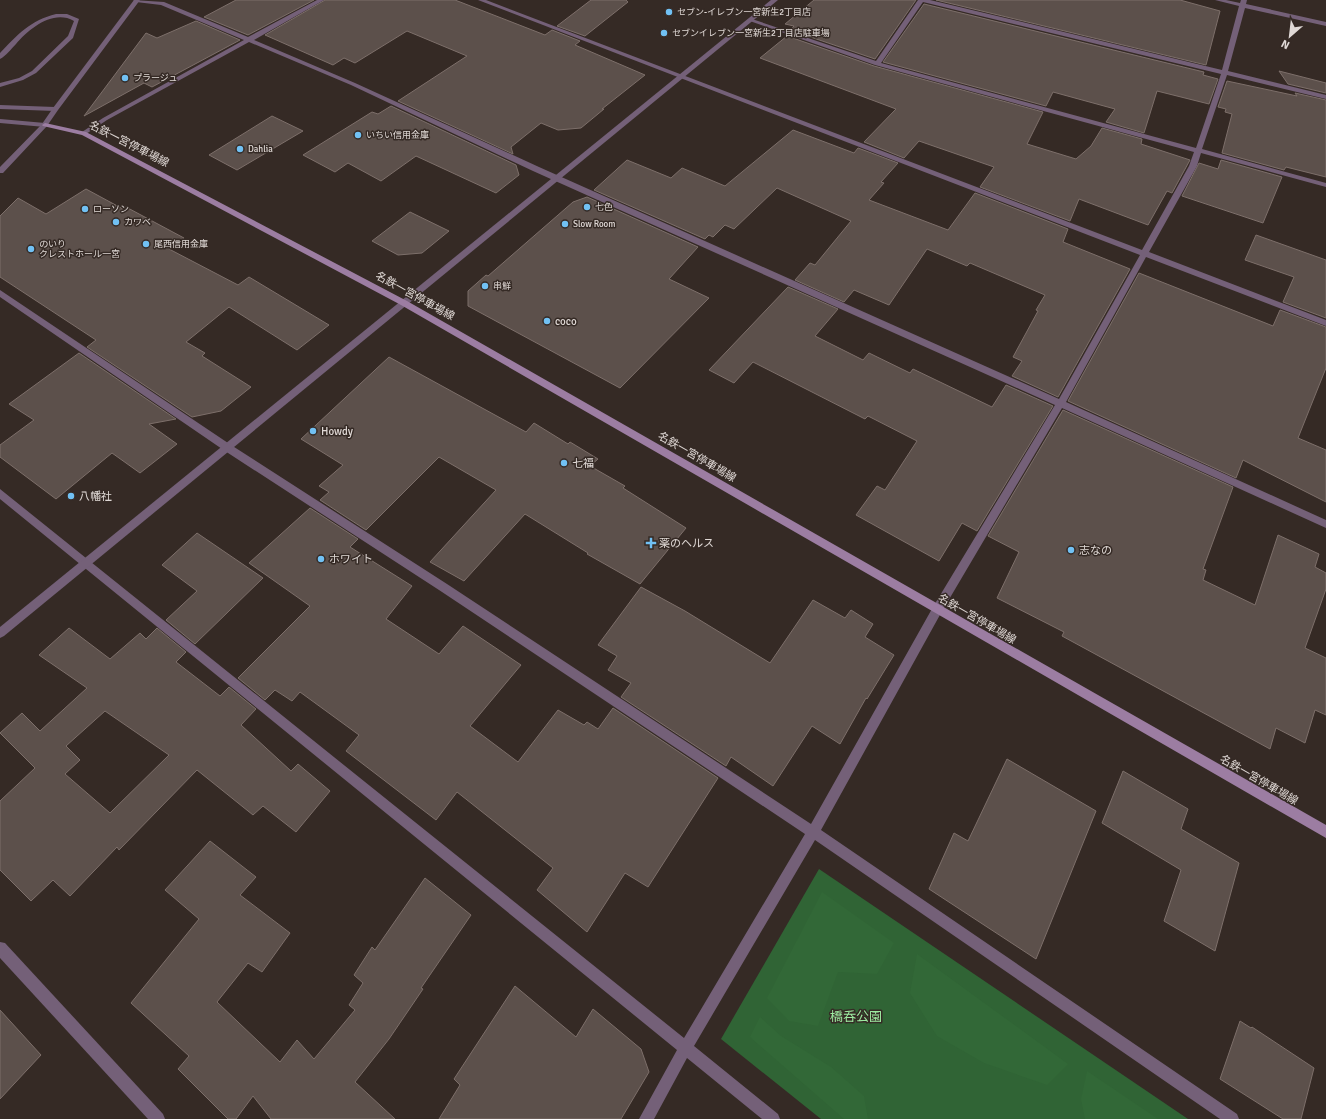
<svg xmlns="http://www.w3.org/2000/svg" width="1326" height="1119" font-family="Signika,'Noto Sans JP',sans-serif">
<rect width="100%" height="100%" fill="#352a25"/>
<path fill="#306435" d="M819 869 1188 1119H821L721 1039Z"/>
<g fill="#326837">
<path d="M822 892 894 943 877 974 838 972 818 1026 789 1021 767 998Z"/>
<path d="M917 954 1068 1064 1047 1085 984 1063 937 1036 910 993Z"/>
<path d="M760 1017 781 1036 831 1067 864 1096 868 1119H844L750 1037Z"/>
<path d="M1087 1071 1158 1119H1085L1081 1099Z"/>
</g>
<g fill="#5c504b" stroke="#7d6f6a" fill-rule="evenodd">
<path d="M236 0H314L248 35 204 17Z"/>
<path d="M325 0H455L545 35 552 30 580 41 575 45 645 75 602 109H604L581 128 558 130 541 123 511 147 513 154 398 101 467 56 407 31 355 63 344 58 333 65 265 35Z"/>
<path d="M591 0H626L628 2 585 36 557 26Z"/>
<path d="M814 0H916L875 59 793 31 795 29 792 28 794 26 785 24Z"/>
<path d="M936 0H1180L1220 11 1206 65Z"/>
<path d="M924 4 1204 72 1203 75 1218 79 1209 104 1157 91 1144 133 1106 122 1115 109 1053 92 1046 106 883 62Z"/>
<path d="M196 21 240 40 152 87 144 83 84 116 146 33 157 38Z"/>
<path d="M787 36 874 66 1043 112 1027 144 1076 159 1091 146 1102 128 1142 139 1141 144 1190 160 1172 193 1167 191 1148 225 1079 199 1070 221 980 187 994 167 919 141 904 158 864 142 896 109 760 58Z"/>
<path d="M1279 71 1326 83V93L1288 84Z"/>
<path d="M1227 81 1297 96 1295 93 1326 100V177L1286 167 1284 170 1222 153 1232 114 1225 112 1226 109 1218 107Z"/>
<path d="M391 106 516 165 519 175 496 193 416 156 381 181 348 163 335 172 303 155 372 112 378 114Z"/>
<path d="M272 116 303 131 237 170 209 155Z"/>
<path d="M793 130 854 153 858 148 898 163 881 182 884 183 869 200 948 230 975 193 1068 229 1063 242 1130 269 1058 397 1012 376 1022 361 1013 357 1038 311 1036 310 1045 295 970 263 967 266 927 249 889 305 854 290 844 302 795 280 810 263 815 265 851 221 777 188 734 229 725 225 713 237 709 235 705 239 594 190 627 160 671 178 682 168 725 186Z"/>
<path d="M1221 160 1282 177 1263 223 1182 196 1199 163 1218 169Z"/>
<path d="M86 189 123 209 126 207 184 238 169 249 238 285 249 277 329 325 297 350 229 307 186 342 205 353 202 356 251 387 221 411 192 417 87 347 96 340 0 277V216L18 198 46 214Z"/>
<path d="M587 197 698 247 669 279 709 298 620 388 468 306V291L486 275 488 276 573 202Z"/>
<path d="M410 212 449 231 422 253 398 255 372 241Z"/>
<path d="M1256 235 1326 260V318L1283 302 1294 277 1245 260Z"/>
<path d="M1139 273 1273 326 1280 310 1326 327V368L1298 438 1326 450V502L1243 460 1236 478 1068 401Z"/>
<path d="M788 287 838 309 815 336 863 360 869 353 910 373 913 369 992 407 1006 385 1053 406 977 531 962 523 939 561 856 515 877 486 885 490 917 441 868 416 865 419 753 362 734 383 709 370Z"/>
<path d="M79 353 176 419 149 424 177 444 140 473 112 453 56 499 0 457V445L34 420 9 404Z"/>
<path d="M389 357 526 432 534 423 568 444 570 442 598 459 590 466 625 486 623 488 686 528 640 584 587 554 588 553 525 514 464 581 430 562 496 490 439 457 366 530 320 500 329 492 319 486 343 465 301 439Z"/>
<path d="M1063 410 1233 487 1203 569 1206 570 1203 580 1255 605 1278 535 1319 554 1315 567 1326 573V589L1305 648 1326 658V715L1315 710 1305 743 1276 728 1270 749 1062 636 1064 632 997 598 1019 552 988 536Z"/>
<path d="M310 508 358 539 350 547 412 586 386 619 439 654 463 626 521 665 470 726 518 762 558 710 584 725 587 722 598 729 613 708 718 778 648 887 625 873 587 932 537 890 553 868 457 792 436 820 346 751 359 735 300 692 292 701 275 690 265 700 238 678 310 606 249 563Z"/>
<path d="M197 533 263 578 195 644 166 620 197 591 162 565Z"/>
<path d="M641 587 685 611 770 663 813 600 845 618 851 610 873 624 865 637 894 655 867 699 866 698 840 744 812 726 773 786 731 757 726 766 621 697 631 683 608 670 617 656 598 645Z"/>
<path d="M69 628 110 659 140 633 146 639 157 628 186 652 176 662 220 696 229 687 256 709 241 725 291 771 298 764 330 791 296 832 263 806 253 815 197 770 119 850 117 847 70 896 53 880 31 901 0 870V801L35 768 0 733 22 713 40 731 87 688 39 655ZM105 711 169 755 110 813 65 774 80 760 66 746Z"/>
<path d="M1007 759 1096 811 1036 959 929 889 954 833 968 841Z"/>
<path d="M1123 771 1188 809 1181 829 1239 863 1215 951 1164 921 1181 870 1102 823Z"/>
<path d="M210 841 256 877 240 895 290 933 262 972 248 963 217 1002 280 1062 297 1040 314 1059 355 1010 349 1005 363 983 354 975 372 947 375 950 425 878 471 915 421 988 423 989 389 1039 355 1082 395 1119H271L253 1096 236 1119H228L178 1069 189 1056 131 1003 199 919 165 890Z"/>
<path d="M515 986 576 1037 593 1009 641 1049 649 1072 621 1119H439L460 1085 454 1079Z"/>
<path d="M0 1010 41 1055 0 1099Z"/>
<path d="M1240 1021 1251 1028 1252 1027 1314 1068 1301 1119H1283L1220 1079Z"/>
</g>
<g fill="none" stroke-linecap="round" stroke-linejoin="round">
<g fill="#746078" fill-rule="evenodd">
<path d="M133 0 164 2 248 37 317 0H324L254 40 355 83 539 167 1059 399 1140 255 478 0H486L1142 250 1189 166 1194 152 875 65 747 20 752 19 876 61 918 0H930L1222 70 1239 6 1215 0H1226L1240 3 1241 0H1247L1246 4 1326 22V26L1245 8 1228 71 1326 95V99L1227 75 1202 149 1326 183V187L1201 153 1197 166 1149 252 1326 320V326L1146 257 1066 402 1326 520V528L1062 408 941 613 821 830 1237 1114 1239 1119H1220L815 840 694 1046 778 1114 780 1119H762L687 1058 654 1119H639L677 1050 0 499V489L684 1038 805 834 439 590 225 451 0 297V290L231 445 447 584 811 824 933 607 1055 405 533 171 351 85 249 42 107 120 86 134H82V132L103 118 244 40 161 5 136 2ZM923 2 1221 74 1196 148 881 63Z"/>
<path d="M56 14H67L79 19 73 38 36 73 23 80 0 87V83L19 78 32 71 68 36 74 21C53 9 29 29 16 44 11 49 6 56 0 59V53C17 35 31 20 56 14Z"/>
<path d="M0 105 55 107 58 109 55 111 0 109Z"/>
<path d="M0 119 45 123 48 125 45 127 0 123Z"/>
<path d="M0 942 5 943 163 1114 165 1119H148L0 958Z"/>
</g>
<g fill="#746078" fill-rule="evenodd">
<path d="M134 0H140L58 110 47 126 3 173H0V167L42 124 53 108Z"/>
<path d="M771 0H778L4 636 0 638V627Z"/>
</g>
<path fill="#9c7da2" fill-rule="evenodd" d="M45 123 86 132 407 301 1326 825V838L401 305 82 135 43 126 42 125Z"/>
</g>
<g fill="#71c1f4" stroke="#352a25" stroke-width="1.5">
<circle cx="669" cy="12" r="4"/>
<circle cx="664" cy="33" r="4"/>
<circle cx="125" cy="78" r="4"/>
<circle cx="358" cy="135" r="4"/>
<circle cx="240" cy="149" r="4"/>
<circle cx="587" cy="207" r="4"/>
<circle cx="85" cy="209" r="4"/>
<circle cx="116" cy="222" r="4"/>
<circle cx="565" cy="224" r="4"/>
<circle cx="146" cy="244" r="4"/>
<circle cx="31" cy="249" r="4"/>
<circle cx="485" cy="286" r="4"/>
<circle cx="547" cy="321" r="4"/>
<circle cx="313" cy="431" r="4"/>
<circle cx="564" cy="463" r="4"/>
<circle cx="71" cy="496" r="4"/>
<path d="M649 537h4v4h4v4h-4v4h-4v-4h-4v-4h4z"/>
<circle cx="1071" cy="550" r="4"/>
<circle cx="321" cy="559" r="4"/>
</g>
<g text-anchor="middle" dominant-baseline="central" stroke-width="3" stroke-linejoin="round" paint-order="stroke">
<g font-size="9" fill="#e0d9d6" stroke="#352a25" text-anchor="start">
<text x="677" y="12">セブン-イレブン一宮新生2丁目店</text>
<text x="672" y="33">セブンイレブン一宮新生2丁目店駐車場</text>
<text x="133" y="78">プラージュ</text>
<text x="366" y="135">いちい信用金庫</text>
<text x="248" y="149">Dahlia</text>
<text x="595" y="207">七色</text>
<text x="93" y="209">ローソン</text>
<text x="124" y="222">カワベ</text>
<text x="573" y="224">Slow Room</text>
<text x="39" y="244">のいり<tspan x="39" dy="10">クレストホール一宮</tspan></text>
<text x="154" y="244">尾西信用金庫</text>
<text x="493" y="286">串鮮</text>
</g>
<g font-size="11" fill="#e0d9d6" stroke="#352a25">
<text transform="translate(129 144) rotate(27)">名鉄一宮停車場線</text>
<text transform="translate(415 296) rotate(29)">名鉄一宮停車場線</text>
<text transform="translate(697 457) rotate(30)">名鉄一宮停車場線</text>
<text transform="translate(977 619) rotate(30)">名鉄一宮停車場線</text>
<text transform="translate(1259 780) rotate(30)">名鉄一宮停車場線</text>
</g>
<g font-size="11" fill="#e0d9d6" stroke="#352a25" text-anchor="start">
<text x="555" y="321">coco</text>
<text x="321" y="431">Howdy</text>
<text x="572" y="463">七福</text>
<text x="79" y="496">八幡社</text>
<text x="659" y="543">薬のヘルス</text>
<text x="1079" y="550">志なの</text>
<text x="329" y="559">ホワイト</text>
</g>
<g font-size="13" fill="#9deba1" stroke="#352a25">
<text x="856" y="1017">橋呑公園</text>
</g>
</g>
<g transform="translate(1290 36) rotate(208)" stroke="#352a25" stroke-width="3" paint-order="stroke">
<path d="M0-3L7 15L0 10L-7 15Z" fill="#e0d9d6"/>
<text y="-6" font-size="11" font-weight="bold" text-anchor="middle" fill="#e0d9d6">N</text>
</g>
</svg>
